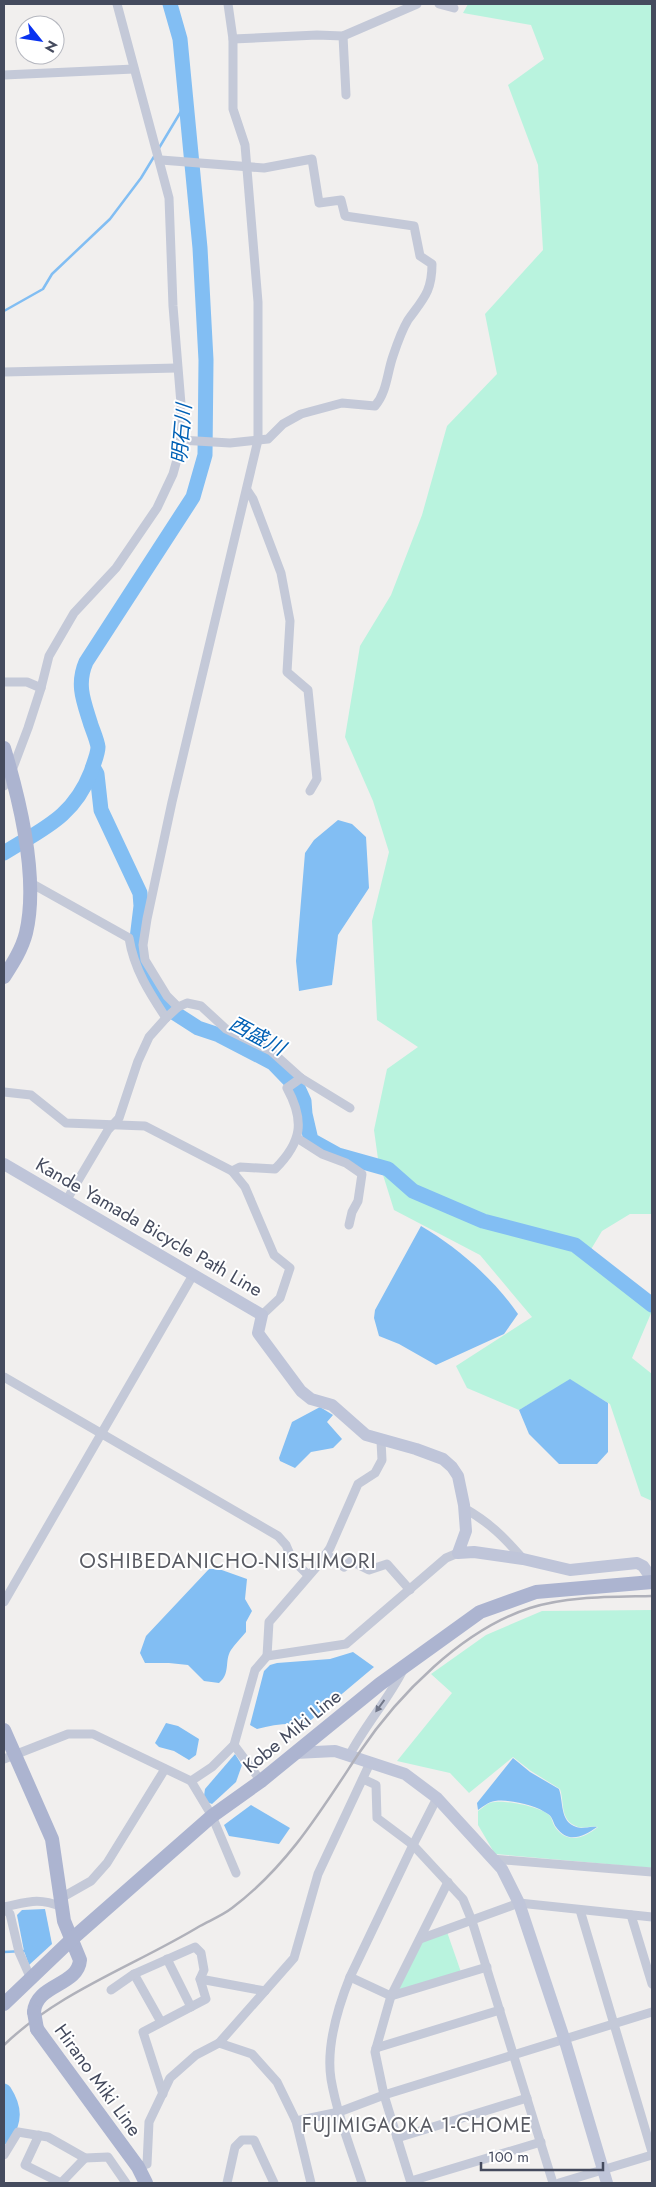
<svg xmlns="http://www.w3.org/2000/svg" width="656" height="2187" font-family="Jost,'Noto Sans JP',sans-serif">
<rect width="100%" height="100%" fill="#f1efee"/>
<g fill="#b9f3de">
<path d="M468 4H652V1214H630L602 1231 590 1251 652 1311 632 1358 652 1374V1501L641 1496 610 1404 570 1380 519 1410 467 1388 456 1366 532 1317 480 1255 394 1210 378 1159 374 1130 387 1069 418 1047 377 1020 372 921 389 852 373 801 345 737 360 646 391 595 422 515 447 426 497 374 485 314 543 250 538 165 508 85 544 59 531 25 463 13Z"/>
<path d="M652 1610V1868L495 1854 478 1825V1811C484 1807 488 1802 495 1802 506 1800 543 1807 550 1816 552 1819 553 1824 555 1827 567 1844 583 1839 598 1827 591 1825 585 1829 578 1827 559 1820 565 1804 560 1789L531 1771 513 1757 469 1793 450 1773 397 1761 452 1693 431 1674 486 1635 542 1611Z"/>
<path d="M446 1929 462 1975 391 1996 420 1939Z"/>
</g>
<g fill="#82bef3">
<path d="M338 820 352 824 366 837 369 888 338 935 332 985 299 991 296 961 305 853 314 840Z"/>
<path d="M421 1226C457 1247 494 1279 518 1314L504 1334 436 1365 399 1344 379 1336 374 1318 375 1310Z"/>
<path d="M570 1379 608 1403V1452L597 1464H559L529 1434 519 1410Z"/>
<path d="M320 1407 333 1415 327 1422 342 1439 333 1448 311 1452 295 1468 280 1461 279 1458 292 1422Z"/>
<path d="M209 1569H219L247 1579 245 1599 252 1611 246 1622V1632C241 1638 235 1644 231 1650 224 1661 231 1673 219 1683L204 1681 188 1665 169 1663H145L140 1653 146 1636Z"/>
<path d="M353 1652 374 1667 305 1725C288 1722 273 1725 257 1729L250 1725 264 1671 270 1665 277 1663 330 1659Z"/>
<path d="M166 1723 178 1726 199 1739 196 1755 189 1760 174 1751 159 1747 155 1743Z"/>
<path d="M235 1754 242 1765 236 1782 212 1804 207 1802 204 1796 205 1789Z"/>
<path d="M513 1758 530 1772 559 1789C564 1804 559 1825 581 1828 586 1828 591 1826 597 1827 583 1837 568 1844 556 1827 553 1823 553 1817 548 1814 536 1805 510 1799 495 1801 488 1802 484 1806 478 1810L477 1803Z"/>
<path d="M251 1805 290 1828 279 1844 229 1836 224 1825Z"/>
<path d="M45 1909 52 1944 29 1965 24 1951 17 1915 22 1910Z"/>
</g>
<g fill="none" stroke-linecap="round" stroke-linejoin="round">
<g stroke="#82bef3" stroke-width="2.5">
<path d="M159 148 186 103"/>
<path d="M4 311 43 289 52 274 110 219 141 178 155 155"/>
<path d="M4 1952 24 1951"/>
</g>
<g stroke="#82bef3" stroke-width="15">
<path d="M93 767 97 774 101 810 140 893 141 906 136 947 140 963 154 989 170 1010 198 1028 219 1035 273 1063 299 1090 304 1101 305 1114 311 1140 338 1155 388 1169 413 1191 483 1221 575 1245 652 1305"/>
<path d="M4 853C42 829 73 818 91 772 93 765 98 754 98 747 97 740 93 731 91 725 84 702 76 685 86 662L193 497 205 455 206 360 200 248 180 39 170 4"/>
<path d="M4 2091C15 2108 15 2121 4 2137"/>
</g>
<g stroke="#c4c9d8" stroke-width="9">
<path d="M439 4 454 8"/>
<path d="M343 36 346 95"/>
<path d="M233 39 317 35 343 36 417 4"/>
<path d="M4 75 134 69"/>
<path d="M161 160 264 168 312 159 319 203 341 200 345 216 414 226 420 256 432 264C432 292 423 299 408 320 402 330 397 344 393 356 387 373 387 392 375 406L342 403 301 414 283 424 268 439 230 443 180 440"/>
<path d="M4 372 177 368"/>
<path d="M247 490 253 499 281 573 290 621 287 672 308 690 317 779 310 791"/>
<path d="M4 682H27L41 688"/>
<path d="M4 786 11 773 28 728 41 688 49 656 74 613 116 568 157 508 173 474 178 456 181 404 173 306 169 198 117 4"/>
<path d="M29 882 129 938C134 969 149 992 166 1018"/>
<path d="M178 1007 167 996 145 960 143 945 147 919 172 802 258 440V302L245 145 233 109V39L228 4"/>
<path d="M4 1092 31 1095 66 1123 145 1126 232 1171 245 1187 274 1255 290 1268 280 1298 262 1315"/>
<path d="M297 1138 322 1154 346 1163 362 1174 358 1201 352 1212 349 1225"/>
<path d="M232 1171 240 1167 275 1169C302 1142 305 1121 287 1088L301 1078"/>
<path d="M66 1201 108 1130 119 1118 138 1061 149 1037 166 1018 178 1007 187 1003 201 1006 226 1029 271 1051 301 1078 350 1108"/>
<path d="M4 1377 278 1536 286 1545 292 1559 308 1575"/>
<path d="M464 1508C490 1523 504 1537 523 1559"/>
<path d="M326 1554 344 1567 351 1561 369 1570 387 1564 410 1590"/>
<path d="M4 1602 193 1275"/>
<path d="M267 1656 269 1622 319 1564 330 1548 358 1484 375 1473 382 1460 381 1441"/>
<path d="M349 1756C365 1725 388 1700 403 1670"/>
<path d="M4 1759 68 1734H93L191 1781 212 1767 234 1745"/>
<path d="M363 1779 376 1785 377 1818 413 1845 463 1899 472 1921 553 2183"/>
<path d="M191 1781 212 1816 236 1873"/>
<path d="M261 1781 234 1745 255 1670 267 1656 346 1644 446 1558 458 1553"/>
<path d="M492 1859 652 1872"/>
<path d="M61 1898 91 1881 107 1863 165 1769"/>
<path d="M4 1907C28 1902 38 1897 62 1907"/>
<path d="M4 1908 10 1914 19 1952 31 1979"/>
<path d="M580 1910 652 2152"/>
<path d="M631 1915 652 1984"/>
<path d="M420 1939 519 1903 652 1917"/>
<path d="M167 1959 191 2007"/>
<path d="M134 1974 161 2022"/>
<path d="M350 1977 391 1996 487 1967"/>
<path d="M200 1979 265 1991"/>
<path d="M111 1990 134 1974 195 1947 201 1953 204 1970 200 1979 206 1999 143 2032 163 2094"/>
<path d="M219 2043 252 2054 277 2082 296 2121 311 2183"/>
<path d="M376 2048 500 2010"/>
<path d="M296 2121 339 2112 384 2095 652 2012"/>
<path d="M39 2135 25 2165 61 2183 85 2158"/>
<path d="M397 2138 527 2098"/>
<path d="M4 2155 18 2132 48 2137 85 2158 108 2157 126 2183"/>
<path d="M138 2167 147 2164 149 2122 170 2078 196 2055 219 2043 294 1958 318 1874 370 1763"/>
<path d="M411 2181 541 2142"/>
<path d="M227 2183 235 2147 242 2140H254L274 2183"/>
<path d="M362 2183C351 2149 337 2114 331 2079 326 2047 338 2007 350 1977L413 1845 437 1798"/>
<path d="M411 2183 384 2095 375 2052 391 1996 448 1882"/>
<path d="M559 2183 652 2155"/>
</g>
<g stroke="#bfc5d9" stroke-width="12">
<path d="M4 1164 262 1315 258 1333 301 1391 311 1399 332 1405 366 1435 416 1449 443 1459 452 1467 458 1476 464 1505 466 1531 458 1553 474 1552 523 1559 570 1570 637 1563 643 1566 652 1579"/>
<path d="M295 1753 335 1751 405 1774 437 1798 502 1869 519 1903 564 2038 607 2183"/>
</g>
<g stroke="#acb4d0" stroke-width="14">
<path d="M4 748C20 801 39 878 26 933 22 949 13 963 4 977"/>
<path d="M4 1730 52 1839 64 1921 80 1960C78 1986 36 1984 34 2012"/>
<path d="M4 2004 72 1939 212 1816 261 1781 380 1684 480 1612 536 1592 652 1582"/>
<path d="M37 2029 138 2167 146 2183"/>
</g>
<path stroke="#b0b1ba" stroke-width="2.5" d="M4 2045C60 1991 134 1966 200 1926 211 1920 223 1915 232 1908 288 1866 322 1809 359 1753 398 1695 462 1630 530 1608 568 1596 612 1597 652 1596"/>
<path stroke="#acb4d0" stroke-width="14" d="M34 2012 37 2029"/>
</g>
<defs><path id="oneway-solid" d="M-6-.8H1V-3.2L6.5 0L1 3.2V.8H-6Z" transform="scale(1.25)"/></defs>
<use fill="#717789" href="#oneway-solid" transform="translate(380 1706) rotate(126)"/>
<g text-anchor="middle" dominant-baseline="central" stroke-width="4" stroke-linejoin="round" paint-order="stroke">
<g font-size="19" fill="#454b5e" stroke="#fff">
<text transform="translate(149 1227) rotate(30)">Kande Yamada Bicycle Path Line</text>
<text transform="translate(292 1731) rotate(-39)">Kobe Miki Line</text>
<text transform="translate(98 2080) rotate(54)">Hirano Miki Line</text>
</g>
<g font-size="20" font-style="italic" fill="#0060b5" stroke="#fff">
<text transform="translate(182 434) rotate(-85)">明石川</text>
<text transform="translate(257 1036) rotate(28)">西盛川</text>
</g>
<g font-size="20" letter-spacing="1" fill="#5a5c64" stroke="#fff">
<text x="417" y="2125">FUJIMIGAOKA 1-CHOME</text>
</g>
<g font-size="21" letter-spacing="1" fill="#5a5c64" stroke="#fff">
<text x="228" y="1561">OSHIBEDANICHO-NISHIMORI</text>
</g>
</g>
<rect width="656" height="2187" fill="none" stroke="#454b5e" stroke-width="10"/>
<g transform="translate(40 40) rotate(120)"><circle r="24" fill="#ffffff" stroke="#b5b7bf"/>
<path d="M0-4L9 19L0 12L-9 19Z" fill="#0932f0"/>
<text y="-8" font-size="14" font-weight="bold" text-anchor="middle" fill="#454b5e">N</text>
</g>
<path d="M481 2162v8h122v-8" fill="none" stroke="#454b5e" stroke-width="2.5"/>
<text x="488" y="2162" font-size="15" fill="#454b5e" stroke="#ffffff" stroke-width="4" paint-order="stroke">100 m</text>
</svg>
